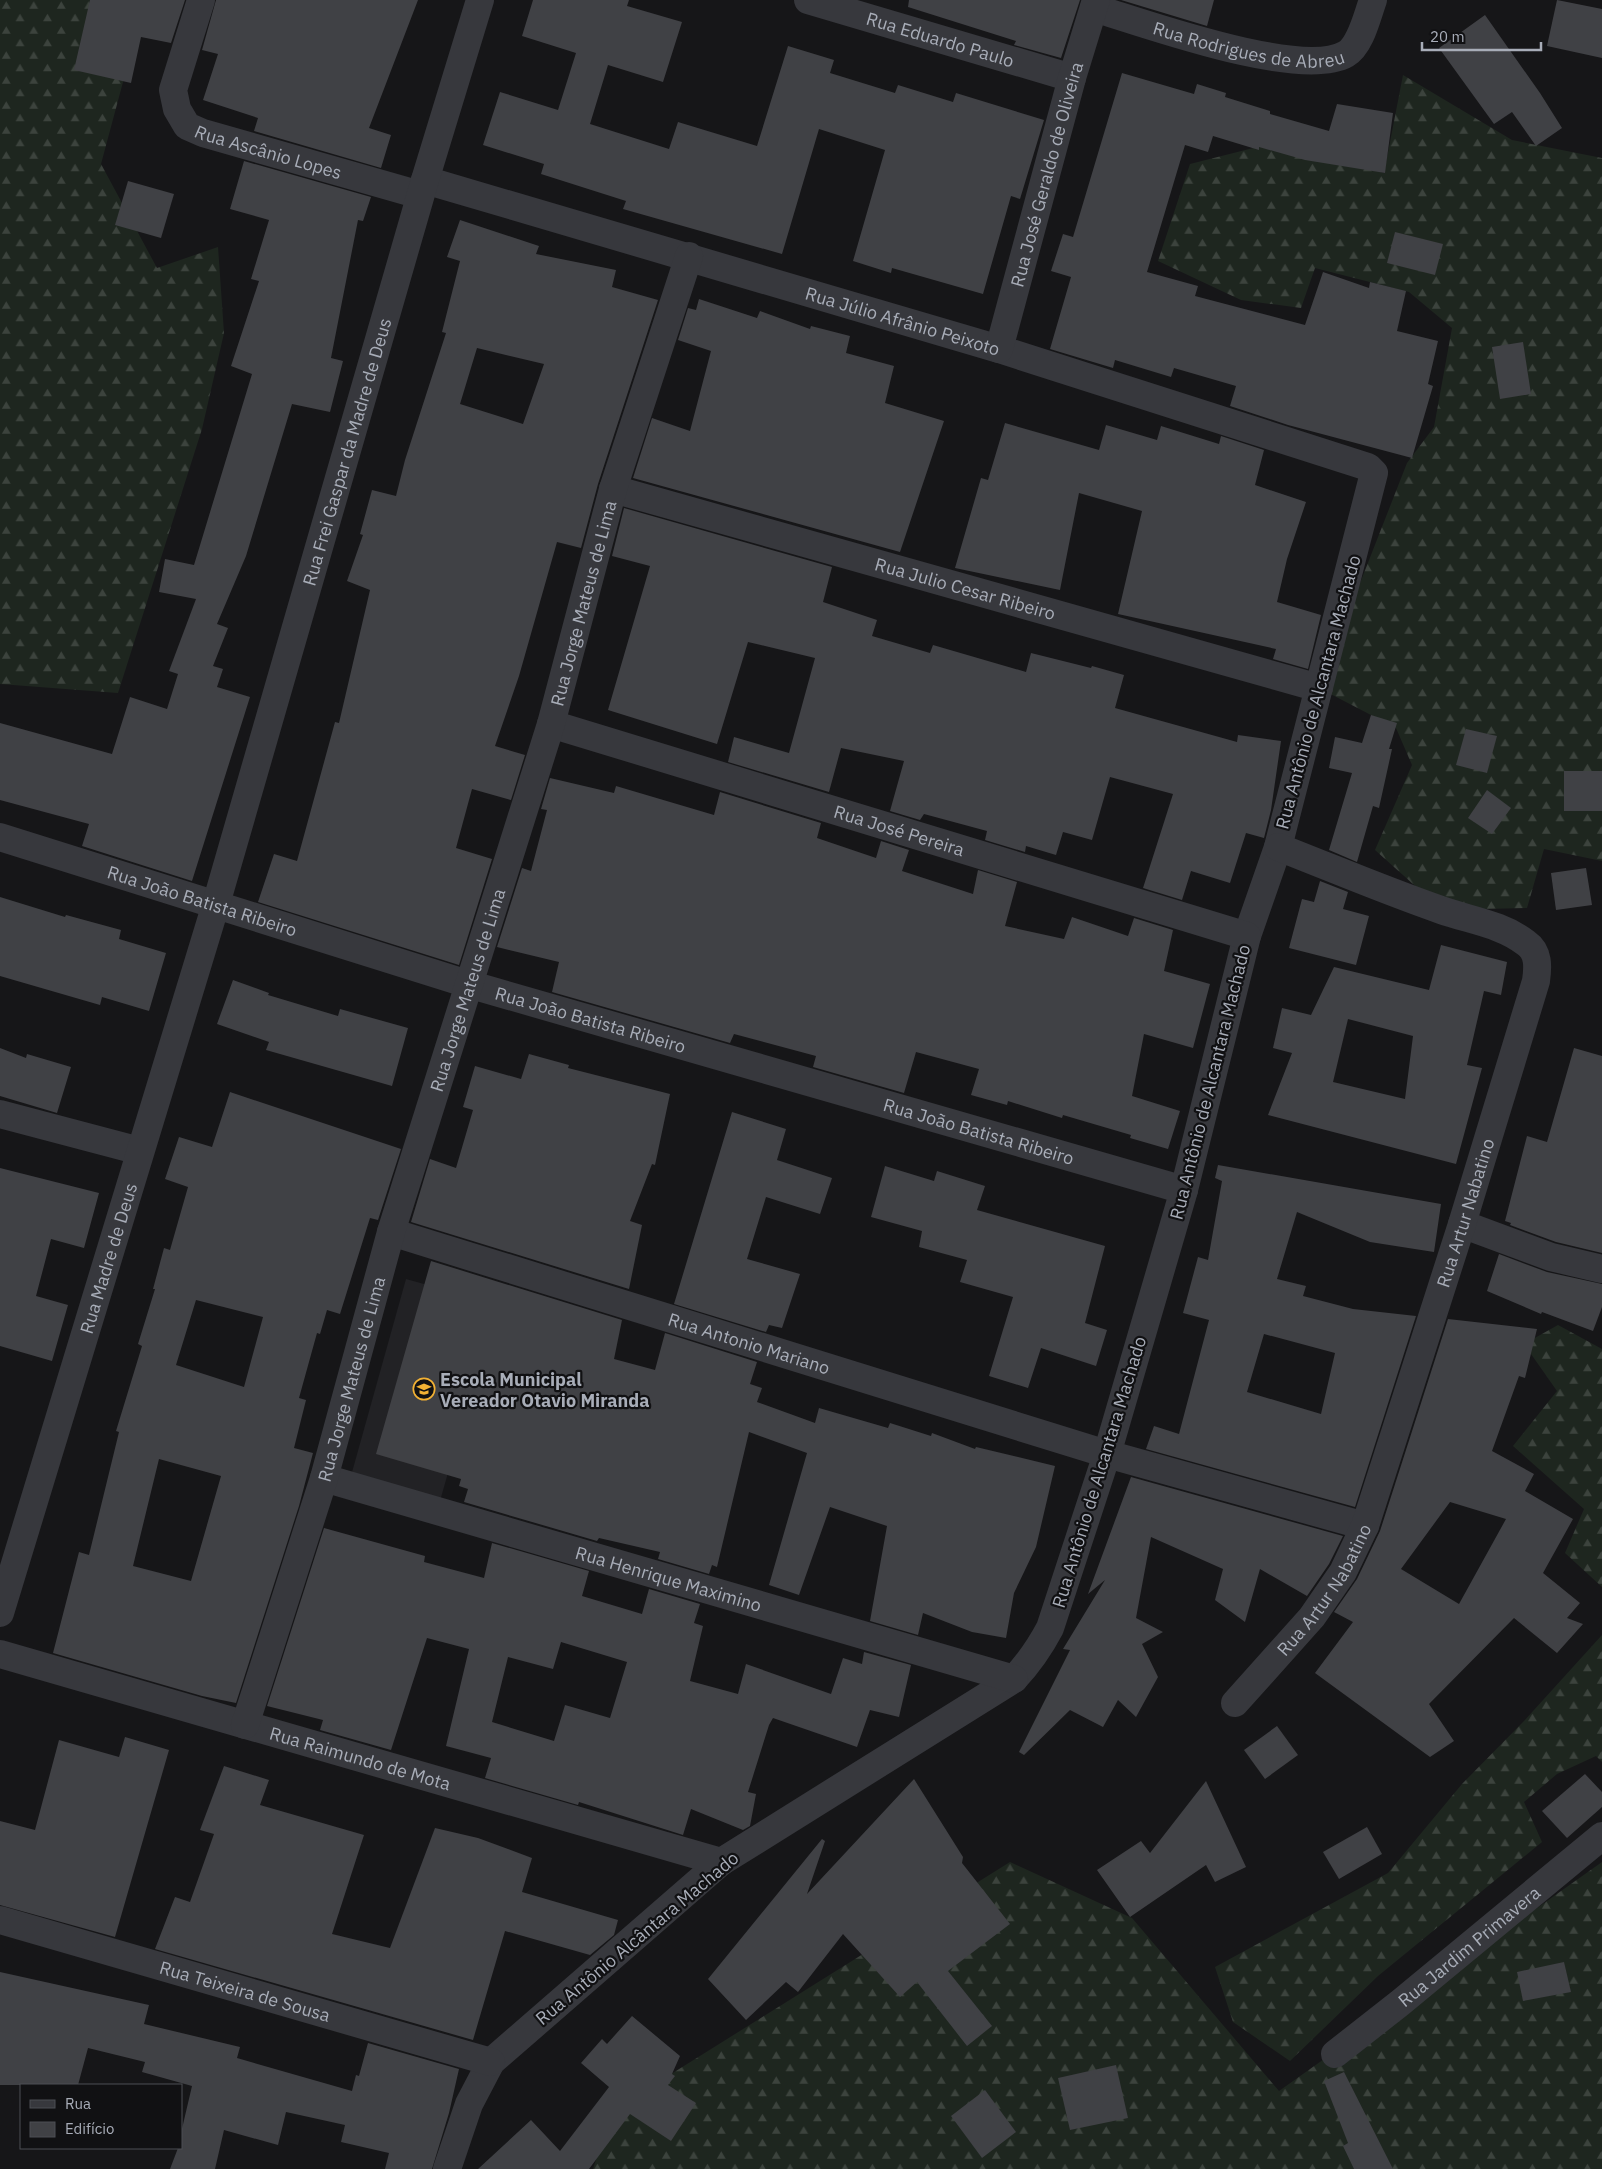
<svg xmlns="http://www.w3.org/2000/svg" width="1602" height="2169" font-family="'IBM Plex Sans',sans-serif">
<defs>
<pattern id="forest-firs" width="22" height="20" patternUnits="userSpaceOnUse" patternTransform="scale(1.25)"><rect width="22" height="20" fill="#1e261f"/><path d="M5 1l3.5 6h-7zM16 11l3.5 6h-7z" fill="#3c433d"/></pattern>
</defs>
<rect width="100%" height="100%" fill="#161618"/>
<path fill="#222225" d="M406 1279 496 1304 438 1508 349 1483Z"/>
<g fill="url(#forest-firs)">
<path d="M0 0H145L101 164 157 268 218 247 224 333 202 429 118 693 0 684Z"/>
<path d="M1403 75 1512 140 1602 158V861L1544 849 1527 908 1442 910 1375 850 1412 765 1396 728 1319 688 1407 463 1434 427 1452 328 1409 292 1315 268 1301 308 1241 300 1158 261 1190 164 1269 144 1384 173Z"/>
<path d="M1558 1325 1602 1349V1587L1565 1553 1584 1509 1513 1446 1557 1391 1524 1344Z"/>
<path d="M1602 1635V1762L1596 1756 1557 1774 1524 1802 1542 1842 1378 1976 1290 2061 1233 2022 1215 1967 1388 1873 1462 1784 1524 1721Z"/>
<path d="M1010 1862 1132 1918 1279 2091 1602 1862V2169H593L612 2111Z"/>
</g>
<g fill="#404145" fill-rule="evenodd">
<path d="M90 0H185L171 43 141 37 131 83 74 70Z"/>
<path d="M216 0H418L369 128 391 135 381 168 254 131 258 118 203 100 218 54 202 50Z"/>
<path d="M533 0H629L627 6 682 22 663 82 608 65 590 124 669 149 678 122 757 146 788 46 834 60 830 73 895 93 898 85 953 102 956 93 1044 120 1020 199 1011 196 983 294 892 268 891 273 853 261 885 150 819 129 782 254 623 209 626 201 541 174 544 164 483 145 500 92 558 110 576 53 522 36Z"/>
<path d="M909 0H1080L1061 58 1014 45 1016 41 908 7Z"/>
<path d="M1121 0H1214L1207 26Z"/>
<path d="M1557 0 1602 9V58L1547 46Z"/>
<path d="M1485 15 1540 93 1562 128 1536 146 1512 112 1494 124 1439 48Z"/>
<path d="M1122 73 1194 94 1197 84 1226 93 1225 97 1270 111V114L1329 131 1337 104 1393 113 1385 173 1305 160 1259 147V150L1213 136 1208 152 1185 145 1147 272 1198 286 1195 296 1305 325 1323 272 1369 288 1370 282 1406 291 1397 331 1438 341 1428 384 1433 386 1412 458 1288 425 1230 406 1236 386 1174 368 1171 377 1115 360 1113 368 1050 349 1071 277 1051 271 1063 234 1073 237Z"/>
<path d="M244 161 371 197 363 221 358 220 331 358 343 361 330 412 292 404 246 556 217 624 228 628 213 666 223 669 217 687 250 697 192 881 82 846 89 824 0 800V723L112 754 130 697 167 709 178 674 169 671 196 599 159 592 165 559 194 565 252 374 231 366 259 281 251 279 269 220 230 209Z"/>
<path d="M128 181 174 194 161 238 115 225Z"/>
<path d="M460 220 539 246 536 254 616 270 612 287 658 300 598 484 581 548 557 542 519 676 495 746 525 755 511 800 472 789 456 848 492 859 459 965 258 902 274 854 297 861 335 722 339 723 370 590 347 581 363 535 360 534 372 490 396 496 405 460 446 333 442 332 460 261 447 257ZM477 348 544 364 523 424 460 404Z"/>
<path d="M1395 232 1443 244 1435 275 1387 263Z"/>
<path d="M699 299 757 318 760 311 810 329 811 326 850 336 846 353 894 366 885 403 944 421 900 552 633 478 652 418 690 431 711 351 678 340 688 308 696 310Z"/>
<path d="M1523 342 1531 394 1500 399 1492 347Z"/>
<path d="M1005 423 1099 450 1106 425 1157 440 1161 426 1219 444 1221 436 1264 450 1255 485 1306 502 1287 559 1277 602 1321 615 1308 669 1273 659 1276 649 1118 614 1142 511 1079 493 1060 590 955 568 981 478 988 480Z"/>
<path d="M624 508 832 567 823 602 877 620 872 636 930 653 933 645 1026 672 1031 653 1091 668 1092 666 1124 675 1115 708 1237 742 1238 735 1281 741 1271 810 1264 838 1246 833 1230 883 1191 871 1182 900 1143 888 1173 794 1110 777 1092 840 1063 832 1056 855 1026 846 1025 852 985 840 987 831 924 814 920 820 890 811 904 761 841 748 829 792 728 762 734 737 789 753 815 658 748 642 717 744 608 710 650 566 612 556Z"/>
<path d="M1371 715 1397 723 1389 749H1392L1379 808 1373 806 1357 862 1329 850 1352 773 1329 768 1335 737 1362 743Z"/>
<path d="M1466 729 1497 736 1487 773 1456 765Z"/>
<rect x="1564" y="771" width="38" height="40"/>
<path d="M550 778 614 793 616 786 714 815 720 792 821 823 817 838 876 858 881 841 909 850 902 871 973 894 978 870 1017 882 1005 926 1064 939 1072 917 1128 936 1134 918 1173 930 1164 971 1210 984 1193 1048 1144 1034 1132 1096 1180 1111 1168 1149 1130 1138 1131 1135 1063 1115 1062 1118 1008 1101 1007 1105 971 1095 979 1069 916 1052 904 1093 813 1067 816 1056 734 1034 730 1043 552 992 559 962 497 947 522 868 531 871 547 810 541 809Z"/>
<path d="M1487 790 1511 808 1492 834 1468 818Z"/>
<path d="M1586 868 1592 905 1556 910 1551 873Z"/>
<path d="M1320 881 1348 892 1343 909 1369 916 1356 965 1289 948 1302 899 1314 902Z"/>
<path d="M0 897 65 917 66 915 121 930 119 939 166 953 149 1011 102 997 100 1005 0 976Z"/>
<path d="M1441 945 1507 962 1501 995 1484 991 1467 1065 1482 1068 1456 1164 1268 1115 1292 1053 1273 1048 1282 1008 1311 1015 1334 967 1429 990ZM1348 1019 1413 1036 1405 1099 1333 1082Z"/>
<path d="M233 980 269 993 268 995 338 1016 340 1009 408 1028 392 1086 266 1050 269 1042 217 1024Z"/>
<path d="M0 1048 26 1058 27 1054 71 1067 57 1113 0 1096Z"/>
<path d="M1574 1048 1602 1056V1253L1556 1242 1510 1225 1511 1223 1505 1221 1527 1136 1547 1142Z"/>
<path d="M529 1054 569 1065 568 1068 670 1094 655 1165 652 1164 630 1221 642 1225 629 1289 411 1222 430 1159 456 1168 473 1110 463 1107 475 1066 521 1079Z"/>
<path d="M230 1092 401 1149 378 1220 370 1218 340 1314 327 1310 320 1334 317 1333 299 1398 306 1400 294 1448 313 1453 299 1506 236 1703 202 1696 53 1653 79 1552 89 1555 119 1432 116 1431 142 1346 138 1344 155 1289H153L164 1248 170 1250 188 1187 165 1179 179 1137 212 1147ZM196 1300 263 1317 244 1387 176 1365ZM159 1459 221 1476 191 1581 133 1566Z"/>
<path d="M732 1112 786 1129 777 1160 832 1178 820 1214 766 1197 747 1259 800 1274 782 1328 769 1325 766 1332 674 1304Z"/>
<path d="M1218 1165 1441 1204 1434 1252 1370 1242 1297 1212 1277 1279 1306 1286 1303 1296 1353 1309 1416 1316 1355 1507 1146 1449 1154 1426 1179 1434 1209 1320 1183 1313 1198 1257 1208 1260 1222 1181 1215 1178ZM1264 1334 1335 1353 1321 1414 1247 1392Z"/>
<path d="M885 1166 934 1181 937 1171 985 1186 977 1210 1105 1246 1085 1323 1107 1330 1096 1366 1041 1348 1028 1388 989 1376 1013 1297 960 1282 967 1260 919 1247 922 1231 871 1217Z"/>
<path d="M0 1168 99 1193 84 1248 51 1239 36 1296 68 1305 52 1361 0 1346Z"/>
<path d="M1499 1254 1547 1272 1602 1284V1307L1593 1331 1542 1312 1541 1314 1487 1291Z"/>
<path d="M431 1261 622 1320 614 1359 655 1370 665 1333 757 1362 750 1384 762 1388 757 1402 815 1423 819 1408 888 1428 890 1423 931 1436 932 1433 975 1449 976 1447 1055 1466 1036 1547 1014 1593 1006 1638 972 1632 923 1613 918 1635 870 1621 887 1526 830 1507 799 1595 769 1585 807 1453 749 1432 717 1567 712 1565 709 1574 658 1559 660 1552 599 1538 597 1541 464 1502 468 1489 459 1486 461 1479 376 1454Z"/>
<path d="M1448 1319 1537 1329 1525 1378 1519 1376 1492 1451 1534 1474 1525 1491 1573 1519 1543 1573 1580 1603 1567 1618 1583 1624 1557 1653 1514 1618 1429 1704 1454 1741 1430 1757 1315 1673 1353 1622 1334 1612 1357 1579 1380 1531ZM1450 1502 1506 1519 1459 1604 1401 1569Z"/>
<path d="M1131 1477 1343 1536 1329 1564 1307 1596 1260 1569 1245 1622 1215 1600 1223 1569 1151 1537 1136 1618 1163 1632 1142 1644 1158 1677 1136 1717 1118 1700 1103 1727 1070 1710 1024 1755 1019 1752 1070 1650 1063 1649 1105 1580 1088 1594Z"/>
<path d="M324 1528 425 1556 424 1562 484 1578 492 1543 589 1571 582 1596 642 1614 649 1589 700 1604 694 1623 703 1626 690 1681 738 1694 746 1664 831 1694 843 1658 862 1664 864 1652 911 1665 899 1717 870 1710 857 1747 773 1718 769 1725 748 1792 756 1794 750 1826 743 1830 691 1809 683 1835 579 1802 578 1805 485 1778 491 1758 446 1746 469 1649 427 1638 391 1750 320 1730 323 1720 267 1706ZM561 1642 627 1662 610 1718 565 1705 554 1741 492 1722 508 1657 553 1669Z"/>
<path d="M1277 1726 1298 1755 1265 1779 1244 1750Z"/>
<path d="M125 1737 169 1750 115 1937 0 1905V1821L35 1830 59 1740 119 1757Z"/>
<path d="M224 1766 269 1780 260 1805 364 1835 332 1934 390 1948 435 1828 478 1838 532 1858 522 1892 618 1920 614 1935 590 1955 505 1931 473 2040 155 1949 175 1897 190 1902 214 1834 200 1830Z"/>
<path d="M1585 1774 1602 1792V1807L1567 1838 1542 1811Z"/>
<path d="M914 1779 963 1857 962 1863 1010 1924 948 1971 992 2026 967 2046 917 1982 900 1997 843 1934 798 1992 786 1982 746 2020 708 1979 822 1839 825 1841 807 1894Z"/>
<path d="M1206 1781 1246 1867 1215 1882 1206 1865 1130 1917 1097 1870 1141 1841 1150 1853Z"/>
<path d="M1367 1827 1382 1854 1339 1879 1323 1852Z"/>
<path d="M1564 1962 1571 1992 1523 2001 1517 1972Z"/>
<path d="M0 1972 149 2005 144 2024 240 2047 237 2058 352 2091 356 2075 359 2076 368 2043 459 2069 449 2113 432 2169H385L389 2153 341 2142 345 2125 286 2112 278 2145 224 2130 215 2169H170L178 2148H181V2133L192 2086 142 2072 145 2062 88 2048 78 2085H0Z"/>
<path d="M632 2016 680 2056 672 2074 675 2076 668 2085 696 2103 671 2141 630 2114 589 2169H478L531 2120 560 2151 609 2087 581 2063 602 2039 607 2044Z"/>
<path d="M1116 2065 1128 2118 1070 2130 1058 2078Z"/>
<path d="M1344 2072 1393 2169H1354L1343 2146 1348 2143 1324 2081Z"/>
<path d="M985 2090 1016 2132 982 2158 951 2116Z"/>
</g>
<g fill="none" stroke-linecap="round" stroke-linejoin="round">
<g stroke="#37383d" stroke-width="28">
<path id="s1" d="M201 0 173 90 177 109 187 126 203 133 420 195"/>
<path id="s2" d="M808 0 1072 78"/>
<path id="s3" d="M1094 8C1144 23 1301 80 1346 54 1361 45 1367 16 1373 0"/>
<path id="s4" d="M425 180 999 349 1368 467 1374 473 1278 847 1247 936 1184 1190 1107 1454 1050 1628C1040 1647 1029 1663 1014 1679L721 1862 491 2062 469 2104 447 2169"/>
<path id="s5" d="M999 349 1072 78 1096 0"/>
<path id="s6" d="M613 489 1319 688"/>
<path id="s7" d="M551 724 1247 936"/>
<path id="s8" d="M0 837 468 984 1184 1190"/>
<path d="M0 1114 140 1151"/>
<path d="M1462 1224 1551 1257 1602 1269"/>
<path id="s9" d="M391 1232 1107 1454 1365 1526"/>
<path id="s10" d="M324 1478 1014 1679"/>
<path id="s11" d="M0 1613 216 904 425 180 480 0"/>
<path id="s12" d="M0 1654 721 1862"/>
<path id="s13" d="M1235 1703 1312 1617 1343 1572 1365 1526 1462 1224 1536 981C1538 967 1539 952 1526 943 1502 924 1469 920 1441 910 1386 891 1332 868 1278 847"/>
<path id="s14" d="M245 1725 324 1478 391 1232 551 724 613 489 689 256"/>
<path id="s15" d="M0 1920 491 2062"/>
<path id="s16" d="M1335 2054 1400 2003 1602 1836"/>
</g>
</g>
<defs>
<g id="school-ring" transform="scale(1.125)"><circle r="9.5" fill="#111113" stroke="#f2b134" stroke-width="1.5"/><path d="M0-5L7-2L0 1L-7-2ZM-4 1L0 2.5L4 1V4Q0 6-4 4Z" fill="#f2b134"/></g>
</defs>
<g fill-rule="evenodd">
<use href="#school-ring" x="424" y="1389"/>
</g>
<g text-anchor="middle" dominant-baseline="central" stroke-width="4.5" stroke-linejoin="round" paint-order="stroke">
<g font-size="18" fill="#a8adb8" stroke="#111113">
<text stroke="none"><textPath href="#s3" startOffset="160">Rua Rodrigues de Abreu</textPath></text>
<text stroke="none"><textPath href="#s2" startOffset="138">Rua Eduardo Paulo</textPath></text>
<text stroke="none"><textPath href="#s1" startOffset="219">Rua Ascânio Lopes</textPath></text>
<text stroke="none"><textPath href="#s5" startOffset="181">Rua José Geraldo de Oliveira</textPath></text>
<text stroke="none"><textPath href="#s4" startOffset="498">Rua Júlio Afrânio Peixoto</textPath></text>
<text stroke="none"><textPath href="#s11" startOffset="1212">Rua Frei Gaspar da Madre de Deus</textPath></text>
<text stroke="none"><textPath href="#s6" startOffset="366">Rua Julio Cesar Ribeiro</textPath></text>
<text stroke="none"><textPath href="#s14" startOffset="1172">Rua Jorge Mateus de Lima</textPath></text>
<text transform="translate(1318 692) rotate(-75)">Rua Antônio de Alcantara Machado</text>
<text stroke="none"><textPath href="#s7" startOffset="364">Rua José Pereira</textPath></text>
<text stroke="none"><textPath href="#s8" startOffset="212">Rua João Batista Ribeiro</textPath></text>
<text stroke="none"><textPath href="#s14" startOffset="768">Rua Jorge Mateus de Lima</textPath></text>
<text stroke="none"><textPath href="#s8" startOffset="618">Rua João Batista Ribeiro</textPath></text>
<text transform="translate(1210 1082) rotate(-76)">Rua Antônio de Alcantara Machado</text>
<text stroke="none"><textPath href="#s8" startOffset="1022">Rua João Batista Ribeiro</textPath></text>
<text stroke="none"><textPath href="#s13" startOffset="550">Rua Artur Nabatino</textPath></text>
<text stroke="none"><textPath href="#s11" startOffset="371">Rua Madre de Deus</textPath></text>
<text stroke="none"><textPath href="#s9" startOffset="375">Rua Antonio Mariano</textPath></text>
<text stroke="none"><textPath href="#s14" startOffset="362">Rua Jorge Mateus de Lima</textPath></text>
<text transform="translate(1099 1472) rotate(-73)">Rua Antônio de Alcantara Machado</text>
<text stroke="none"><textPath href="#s10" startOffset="359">Rua Henrique Maximino</textPath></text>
<text stroke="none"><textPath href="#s13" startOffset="145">Rua Artur Nabatino</textPath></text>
<text stroke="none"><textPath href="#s12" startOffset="375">Rua Raimundo de Mota</textPath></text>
<text transform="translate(637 1938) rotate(-40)">Rua Antônio Alcântara Machado</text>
<text stroke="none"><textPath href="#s16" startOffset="172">Rua Jardim Primavera</textPath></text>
<text stroke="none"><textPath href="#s15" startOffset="255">Rua Teixeira de Sousa</textPath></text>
</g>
<g font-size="18" font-weight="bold" fill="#a8adb8" stroke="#111113" text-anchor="start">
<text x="440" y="1379">Escola Municipal<tspan x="440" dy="21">Vereador Otavio Miranda</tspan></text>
</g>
</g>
<rect x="20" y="2084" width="162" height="65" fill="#111113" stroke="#4d4f55"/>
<rect x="30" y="2100" width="25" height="8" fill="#37383d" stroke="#4d4f55"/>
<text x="65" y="2109" font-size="15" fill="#a8adb8">Rua</text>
<rect x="30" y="2122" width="25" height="15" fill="#404145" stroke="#4d4f55"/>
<text x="65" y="2134" font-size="15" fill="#a8adb8">Edifício</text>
<path d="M1422 42v8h119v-8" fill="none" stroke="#a8adb8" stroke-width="2.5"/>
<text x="1430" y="42" font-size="15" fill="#a8adb8" stroke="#111113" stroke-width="4" paint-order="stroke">20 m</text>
</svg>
